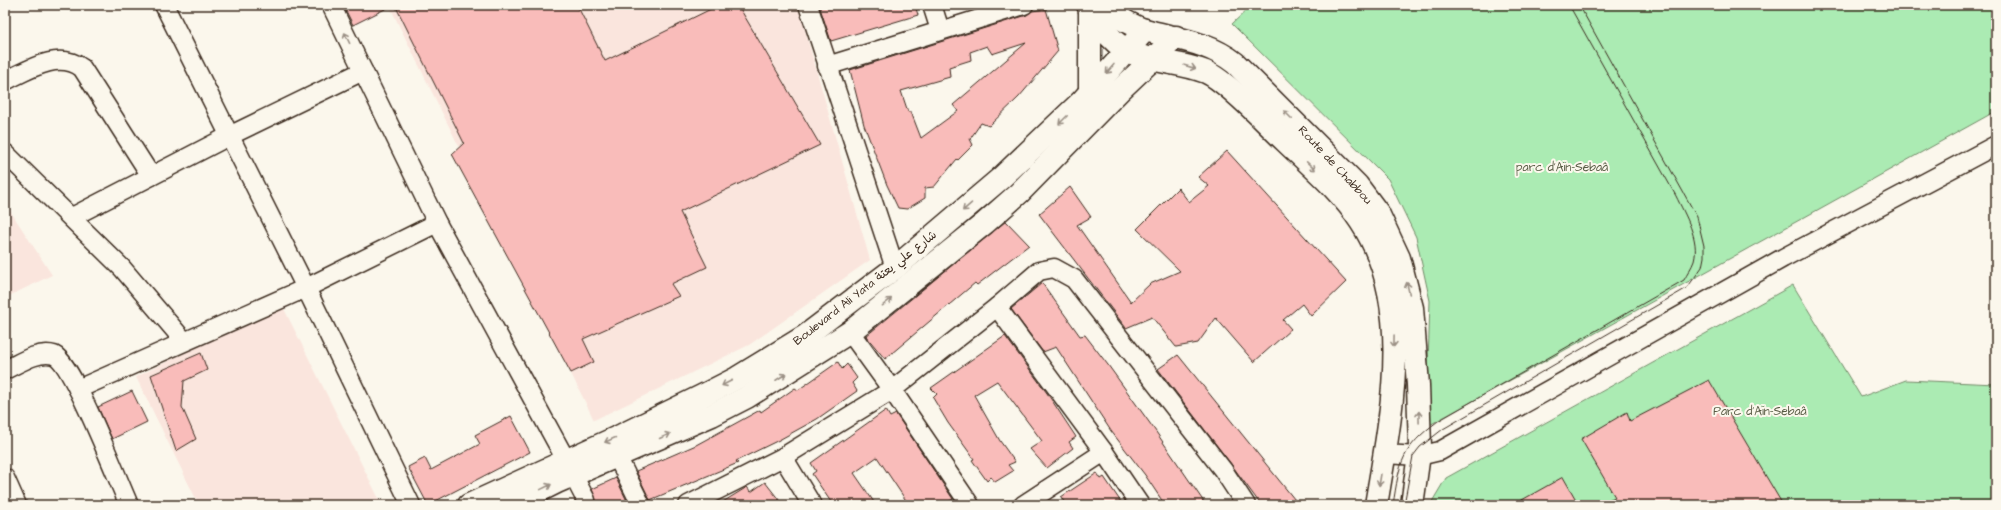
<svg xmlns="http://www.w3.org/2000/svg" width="2001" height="510" font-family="'Architects Daughter','Playpen Sans Arabic',sans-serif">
<rect width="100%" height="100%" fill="#fbf7ec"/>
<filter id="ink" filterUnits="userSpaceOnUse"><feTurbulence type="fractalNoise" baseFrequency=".025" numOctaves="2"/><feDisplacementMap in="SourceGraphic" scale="8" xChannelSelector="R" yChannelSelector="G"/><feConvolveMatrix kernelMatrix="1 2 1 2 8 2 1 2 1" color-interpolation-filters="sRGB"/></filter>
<g filter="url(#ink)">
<g fill="#fae5dd">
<path d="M389 5H798L870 260 749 345 594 420Z"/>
<path d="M5 203 52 275 5 298Z"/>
<path d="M282 305 382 505H199L136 377Z"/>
</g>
<g fill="#abebb3" stroke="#738a68">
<path d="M1252 5H1993L1996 8V111L1426 427 1430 301 1416 237 1388 179 1232 24Z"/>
<path d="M1793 285 1861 397 1906 380 1996 384V505H1430L1446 478Z"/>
</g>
<g fill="#f9bcba" stroke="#3b2a1e" fill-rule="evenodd">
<path d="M343 5H393L353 25Z"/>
<path d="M395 5H577L605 61 719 5H738L820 145 680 212 707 267 671 284 679 296 583 339 594 362 571 373 452 154 464 143Z"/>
<path d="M819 5H856L857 9 871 5H915L918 15 831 41Z"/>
<path d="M1046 9 1058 51 1019 97 989 126 981 123 970 139 973 145 958 160 957 159 934 187 925 188V198L907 209 898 208 887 185 864 125 850 70 1027 15 1032 11ZM1026 43 953 105 958 111 921 138 911 112H908L901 91 950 77 949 67 971 60 970 52 987 46 992 54Z"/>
<path d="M1227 151 1346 282 1311 316 1302 304 1283 320 1291 329 1254 362 1216 318 1198 343 1176 347 1152 317 1126 328 1039 214 1070 187 1091 217 1077 225 1131 302 1150 284 1180 271 1137 229 1178 188 1189 202 1209 186 1198 177Z"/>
<path d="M1006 221 1029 245 977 285 975 283 885 359 866 336Z"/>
<path d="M1042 283 1080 336 1085 335 1108 365 1154 429 1206 505H1165L1145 475 1111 431 1056 347 1043 352 1011 309Z"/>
<path d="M1005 336 1047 393 1076 437 1069 442 1073 448 1047 468 1030 449 1042 441 997 381 974 395 1000 441 1015 462 1008 465 1013 471 995 482 991 477 987 481 972 460 974 459 948 423 933 398 937 394 931 388Z"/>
<path d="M201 353 207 370 184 381 182 407 196 439 176 451 151 375Z"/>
<path d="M1178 355 1299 505H1261L1231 464 1158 369Z"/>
<path d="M838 362 842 369 847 364 857 378 852 383 857 391 817 419 779 440 736 461 738 463 650 500 636 471 696 445 760 410 761 412 795 388 798 390Z"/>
<path d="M1709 380 1783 505H1597L1615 497 1581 439 1627 412 1630 421Z"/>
<path d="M132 391 147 422 112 439 98 407Z"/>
<path d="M886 410 890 417 896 414 953 499 944 505H909L877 457 854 473 876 505H833L812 474 816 471 811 463Z"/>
<path d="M511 416 530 452 428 505 408 467 425 458 431 470 480 444 475 435Z"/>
<path d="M1097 473 1101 479 1104 477 1123 505H1066L1061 497Z"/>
<path d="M1563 477 1579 505H1513Z"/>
<path d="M616 478 629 505H595L596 500 592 489Z"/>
<path d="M765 482 783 505H718L747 487 751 492Z"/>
</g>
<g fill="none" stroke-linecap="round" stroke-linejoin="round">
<g stroke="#3b2a1e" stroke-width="21">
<g id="minor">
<path d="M164 5 306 288 411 505"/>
<path d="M331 5 437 223 566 460"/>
<path d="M808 5 895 268"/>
<path d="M932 5 940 30"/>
<path d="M827 66 1024 5"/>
<path d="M5 81C28 70 58 50 82 68L151 176"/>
<path d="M5 153 122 268 184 341"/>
<path d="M72 217 229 136 363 71"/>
<path d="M997 307 1104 452 1140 505"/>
<path d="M850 332 892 390 970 505"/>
<path d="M5 370C18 364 38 350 54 355 73 363 118 481 129 505"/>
<path d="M78 389 306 288 437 223"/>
<path d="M1384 454 1419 456 1440 451 1783 258 1996 145"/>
<path d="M617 456 641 505"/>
<path d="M783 457 812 505"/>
<path d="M573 475 586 500"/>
<path d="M5 478 17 505"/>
<path d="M688 505 783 457 892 390 997 307 1039 271 1054 268 1074 279 1223 470 1246 505"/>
<path d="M1023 505 1104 452"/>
</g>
</g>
<g stroke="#3b2a1e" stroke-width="25">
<g id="tertiary">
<path d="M1088 5C1091 14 1096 20 1102 27 1131 68 1166 56 1206 72 1227 81 1267 124 1285 141 1311 166 1341 191 1361 222 1415 304 1391 415 1376 505"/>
<path d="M1099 5C1113 14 1129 25 1145 30 1177 39 1208 42 1235 63L1357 185 1378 213 1399 258 1412 308 1418 385 1420 447 1412 505"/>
<path d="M1090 11V92"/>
<path d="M469 505 622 435 702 396 737 378 804 337 895 268 1001 178 1082 101 1145 30"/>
<path d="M511 505 557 482 712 415 747 397 850 332 985 223 1019 193 1119 91 1176 37"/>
</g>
</g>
<use href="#minor" stroke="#fbf7ec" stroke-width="18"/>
<use href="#tertiary" stroke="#fbf7ec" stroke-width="22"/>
<g stroke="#3b2a1e" stroke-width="1">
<path d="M1393 505C1400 461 1401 449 1438 421L1684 280C1687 274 1692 267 1694 261 1700 239 1685 215 1676 196L1569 5"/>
<path d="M1404 505 1413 456 1420 447 1443 429 1687 288 1702 267 1704 257V246L1697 217 1579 5"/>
</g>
</g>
<defs><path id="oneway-shaft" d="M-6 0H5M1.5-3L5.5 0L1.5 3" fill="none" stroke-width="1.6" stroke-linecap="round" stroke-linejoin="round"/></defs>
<g stroke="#9b9085">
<use href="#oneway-shaft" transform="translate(347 38) rotate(-116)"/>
<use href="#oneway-shaft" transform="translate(1190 67) rotate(16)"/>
<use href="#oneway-shaft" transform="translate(1110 69) rotate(131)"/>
<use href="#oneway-shaft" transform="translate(1288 115) rotate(-135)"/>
<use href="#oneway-shaft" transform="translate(1063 120) rotate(135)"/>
<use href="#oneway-shaft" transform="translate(1311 166) rotate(43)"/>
<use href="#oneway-shaft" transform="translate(967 207) rotate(139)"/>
<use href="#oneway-shaft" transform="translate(1408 288) rotate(-103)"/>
<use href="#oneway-shaft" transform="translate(887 302) rotate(-39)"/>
<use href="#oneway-shaft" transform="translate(1394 341) rotate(91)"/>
<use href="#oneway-shaft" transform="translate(781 377) rotate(-33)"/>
<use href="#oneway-shaft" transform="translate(727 383) rotate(153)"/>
<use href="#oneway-shaft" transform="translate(1419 417) rotate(-91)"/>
<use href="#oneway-shaft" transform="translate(665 436) rotate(-24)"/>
<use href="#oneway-shaft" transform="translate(610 440) rotate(156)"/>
<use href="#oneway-shaft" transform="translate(1380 480) rotate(99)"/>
<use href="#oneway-shaft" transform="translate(546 487) rotate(-26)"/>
</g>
</g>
<g text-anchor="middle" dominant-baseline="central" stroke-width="4" stroke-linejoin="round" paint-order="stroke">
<g font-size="12" fill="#3b2a1e" stroke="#fbf7ec">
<text transform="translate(1335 165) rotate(47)">Route de Chabbou</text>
<text transform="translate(865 288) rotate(-38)">Boulevard Ali Yata شارع علي يعتة</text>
</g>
<g font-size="12" fill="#575a43" stroke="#fbf7ec">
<text x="1562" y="167">parc d'Aïn-Sebaâ</text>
<text x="1760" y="411">Parc d'Aïn-Sebaâ</text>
</g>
</g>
<rect width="2001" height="510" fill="none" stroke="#fbf7ec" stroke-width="20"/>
<rect x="10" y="10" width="1981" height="490" fill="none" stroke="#3b2a1e" stroke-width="1.5" filter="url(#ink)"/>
</svg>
